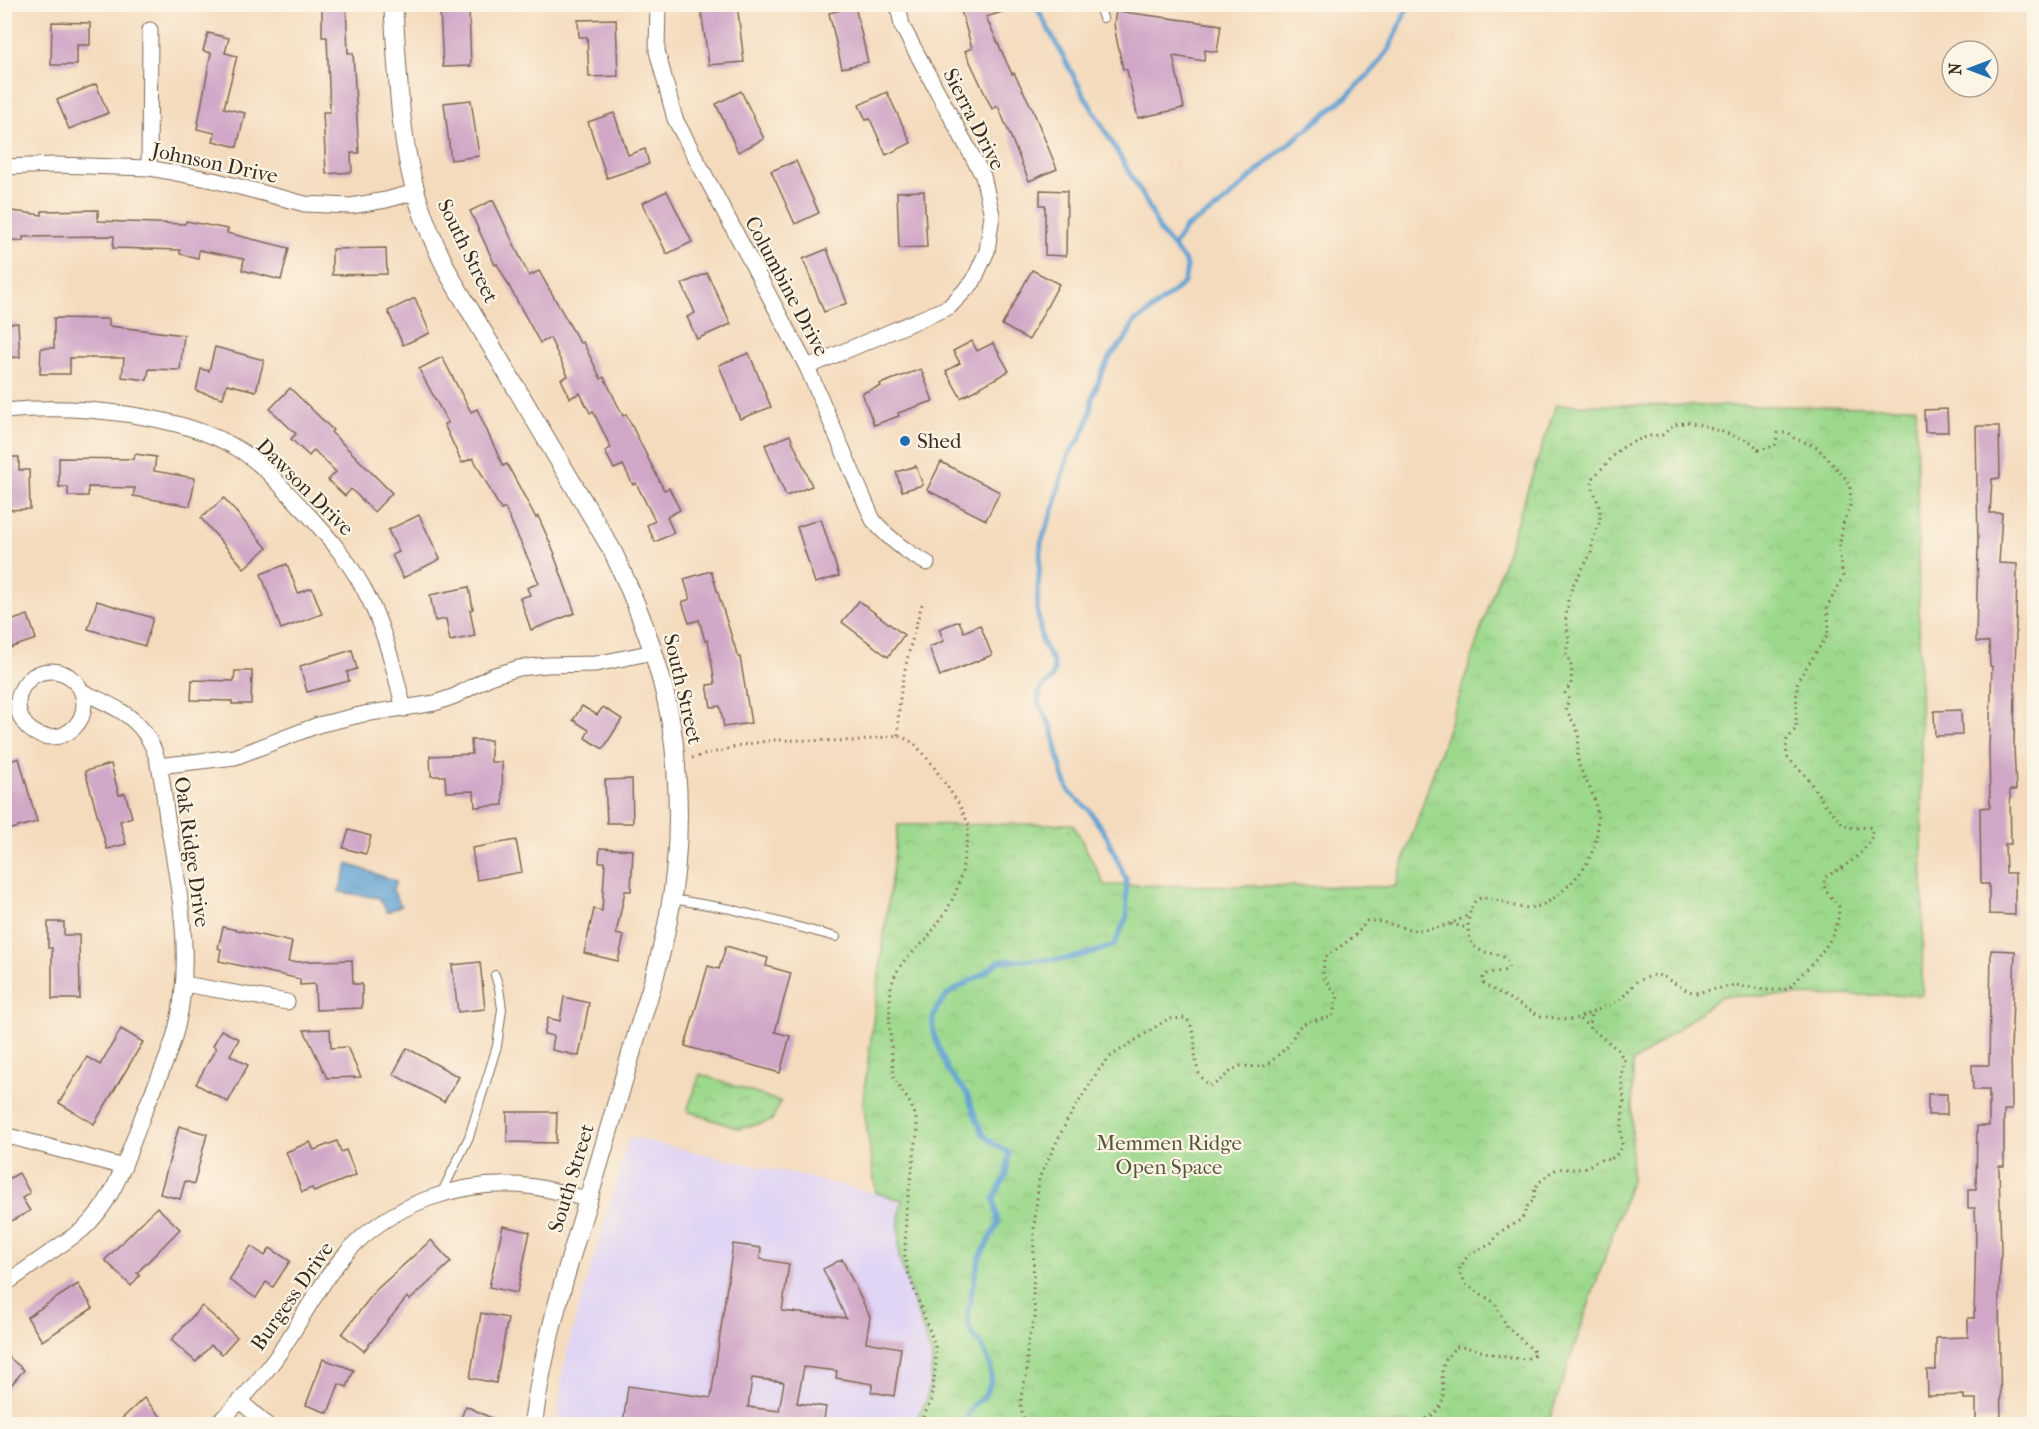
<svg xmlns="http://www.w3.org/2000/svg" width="2039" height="1429" font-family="'IM FELL French Canon',serif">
<defs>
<pattern id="park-crowns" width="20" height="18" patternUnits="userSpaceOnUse" patternTransform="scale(1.5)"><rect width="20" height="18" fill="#9dd98d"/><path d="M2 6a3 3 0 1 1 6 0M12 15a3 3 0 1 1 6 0" fill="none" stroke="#88ba79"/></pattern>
<pattern id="water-ripples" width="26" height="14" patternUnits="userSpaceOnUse" patternTransform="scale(1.5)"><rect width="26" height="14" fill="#60a2d3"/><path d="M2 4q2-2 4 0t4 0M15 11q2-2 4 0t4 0" fill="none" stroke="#5084ab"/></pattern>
</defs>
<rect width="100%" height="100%" fill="#fcf5e5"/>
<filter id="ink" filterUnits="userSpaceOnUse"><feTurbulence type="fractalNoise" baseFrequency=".0167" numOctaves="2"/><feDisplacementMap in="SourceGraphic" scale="12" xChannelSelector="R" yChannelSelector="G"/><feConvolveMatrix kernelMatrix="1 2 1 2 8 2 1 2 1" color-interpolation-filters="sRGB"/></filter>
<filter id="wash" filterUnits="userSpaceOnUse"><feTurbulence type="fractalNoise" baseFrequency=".008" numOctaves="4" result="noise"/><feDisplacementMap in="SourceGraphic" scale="24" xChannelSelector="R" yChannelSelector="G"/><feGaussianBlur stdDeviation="1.35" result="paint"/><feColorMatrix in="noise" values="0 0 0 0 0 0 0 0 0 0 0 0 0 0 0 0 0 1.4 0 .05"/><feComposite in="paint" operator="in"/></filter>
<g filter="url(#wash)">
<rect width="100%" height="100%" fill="#f4dbbd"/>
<path fill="#e0d4f4" d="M629 1137 902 1199 899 1220 912 1298 932 1357 931 1378 926 1401 915 1424H557L563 1370 575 1321Z"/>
<g fill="url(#park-crowns)" stroke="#6c8256" stroke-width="1.5">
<path d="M1556 405 1916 407 1923 902 1922 995 1721 996 1633 1063 1631 1180 1548 1424H915L926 1401 931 1378 932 1357 899 1258V1220L902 1200 876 1193 863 1101 898 825 1073 824 1105 885 1395 887Z"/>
<path d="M700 1074 781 1102 771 1121 739 1129 687 1111Z"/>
</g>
<path fill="url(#water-ripples)" stroke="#4e6678" stroke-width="1.5" d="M348 864 396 881 393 890 401 906 387 912 379 898 339 892Z"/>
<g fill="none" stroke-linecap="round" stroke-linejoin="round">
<g stroke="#60a2d3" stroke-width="5">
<path d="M1035 4 1080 88 1146 201 1161 233 1173 247"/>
<path d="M963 1424 974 1404 983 1398 988 1390 991 1379V1368L988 1359 980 1343 972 1335 968 1322V1310L979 1259 998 1224 994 1198 1006 1175 1009 1153 993 1143 982 1133 967 1094 948 1071 933 1032V1018L937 1008 948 994 986 972 999 961 1067 959 1099 951 1114 945 1127 917 1126 879 1107 837 1089 810 1070 793 1063 776 1052 728 1038 702 1040 689 1050 681 1054 673 1053 662 1042 642 1037 608 1041 543 1055 504 1064 468 1069 454 1080 439 1090 416 1092 399 1102 372 1111 355 1125 340 1134 322 1143 317 1184 283 1187 267 1184 260 1173 247 1185 228 1220 206 1272 158 1347 96 1375 68 1390 48 1409 4"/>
</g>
</g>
<g id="blocks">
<g fill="#d0a7c7" fill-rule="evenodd">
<path d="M322 4H346L348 53H353L359 153H351L352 172 326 174 323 112H330L327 37H322Z"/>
<path d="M700 4H737L744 62 709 65Z"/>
<path d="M959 4H1014L1015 8 986 17 1012 74 1014 73 1032 108 1057 169 1029 181 998 106 992 109 965 51 972 48Z"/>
<path d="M855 6 868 62 842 68 829 13Z"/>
<path d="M469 8 471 66 443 67 440 10Z"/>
<path d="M1116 11 1221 25 1217 52 1205 50 1204 61 1173 56 1184 108 1138 118 1127 70 1123 69 1117 41 1114 24Z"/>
<path d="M616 19 618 76 589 77 587 37H579L578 20Z"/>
<path d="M52 22 90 23V45H77V65H51Z"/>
<path d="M208 33 229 38 225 53 237 56 224 108 245 113 237 147 213 141 215 133 197 129 211 53 203 51Z"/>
<path d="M96 84 108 113 69 129 57 100Z"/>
<path d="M741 91 764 139 738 152 716 104Z"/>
<path d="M887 92 911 143 886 155 870 119 866 120 859 105Z"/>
<path d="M471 100 479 156 451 160 444 103Z"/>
<path d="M614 113 628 155 645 149 649 164 607 178 588 122Z"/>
<path d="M796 161 819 213 795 224 771 171Z"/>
<path d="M1040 190 1067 191 1066 256 1045 255V205H1040Z"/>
<path d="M667 191 692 242 667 254 642 203Z"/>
<path d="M924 191 927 247 899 248 897 192Z"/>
<path d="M493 200 529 276 539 271 580 343 583 342 601 379 604 377 623 416 626 414 664 490 669 488 680 510 667 517 674 533 655 542 647 525 655 521 636 483 633 485 623 465 614 469 605 451 611 448 593 411 590 413 580 393 570 398 561 379 568 376 550 338 540 343 497 264 495 265 470 211Z"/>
<path d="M4 210 42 215V211L98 210V221L185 224 186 221 228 229 227 233 289 248 281 280 242 270 244 259 199 250 198 258 180 254V250L113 248 114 236 23 237V241L4 239Z"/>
<path d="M386 248 387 274 332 275V249Z"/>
<path d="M827 249 847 303 824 312 803 259Z"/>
<path d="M1032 270 1059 284 1029 340 1002 325Z"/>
<path d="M707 273 731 324 697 339 687 317 695 313 682 284Z"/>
<path d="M415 298 430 333 403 345 388 311Z"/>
<path d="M54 318 109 319V326L184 335 180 370 149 369 147 380 122 377 124 358H70V374H40L41 348H54Z"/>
<path d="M18 323 20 357 4 358V324Z"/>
<path d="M972 341 977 351 993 343 1009 371 961 398 946 371 960 363 953 351Z"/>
<path d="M215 347 264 360 256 391 227 384 223 398 196 391 201 369 209 371Z"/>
<path d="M749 353 771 407 740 419 719 365Z"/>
<path d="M442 357 471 412 477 409 503 466 507 464 536 518 538 516 555 554 554 555 575 613 531 630 520 598 530 595 527 588 539 583 505 508 501 510 473 458 462 463 444 424 448 423 419 369Z"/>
<path d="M921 369 933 401 898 413 899 416 874 425 862 393 881 386 880 384Z"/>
<path d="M290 388 333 430 331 432 392 493 374 512 351 489 345 496 328 480 336 472 314 450 309 456 291 439 296 434 270 409Z"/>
<path d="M1947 409 1948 432H1925L1924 410Z"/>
<path d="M1976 426H1999L2000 478 1992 479 1990 513H2002L1999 563 2017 564 2014 747 2016 790H2010L2011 844H2005L2006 873H2015V915L1989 914V884H1981L1980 808 1990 807 1989 748 1992 666H1990L1989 642H1976L1978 546Z"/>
<path d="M790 435 812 486 786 496 765 445Z"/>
<path d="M135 454 156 457 154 471 195 478 190 506 133 496 135 488 88 487V496H68V487H59V458L134 459Z"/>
<path d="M4 457H19V470H29L30 509 6 510Z"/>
<path d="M941 462 1000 492 986 520 927 490Z"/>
<path d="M916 466 923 485 902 491 896 472Z"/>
<path d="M224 498 267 548 244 568 201 518Z"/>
<path d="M419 515 440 559 403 578 392 555 399 552 388 530Z"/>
<path d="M821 519 839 576 815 583 797 527Z"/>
<path d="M287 564 298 593 312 588 322 614 281 629 261 574Z"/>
<path d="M711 571 738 657H740L751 723 724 727 720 706 711 707 707 685 715 684 708 640 705 641 699 620 689 623 682 602 690 599 684 579Z"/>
<path d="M469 587 473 609 470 610 475 636 450 641 446 619 435 621 430 595Z"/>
<path d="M97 601 153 618 145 646 88 629Z"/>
<path d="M859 601 904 635 888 657 842 622Z"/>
<path d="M28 615 36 639 4 650V623Z"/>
<path d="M959 621 964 632 980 625 992 655 940 676 929 647 944 641 939 629Z"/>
<path d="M352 650 357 669 347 672 349 681 307 692 300 666Z"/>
<path d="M235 671H252L251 704H232V701L191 700 192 680 234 681Z"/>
<path d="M582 706 597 715 603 707 622 719 603 749 585 738 589 730 573 720Z"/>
<path d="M1961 710 1962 735 1935 736 1934 711Z"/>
<path d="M471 740H491V762H502L503 805 475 807 474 791 446 792 445 776H431L430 756 472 754Z"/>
<path d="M19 758 37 822 4 831V763Z"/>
<path d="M111 764 119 795 125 793 132 817 120 821 126 844 107 849 85 771Z"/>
<path d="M632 779 633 823H607L605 780Z"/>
<path d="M349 830 371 836 366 854 343 848Z"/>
<path d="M516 840 522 872 477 880 472 848Z"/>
<path d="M600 848 633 850 631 891H625L616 934 624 936 618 961 584 953 594 909 602 911 605 862H599Z"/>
<path d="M48 922H64V935H79L80 999H52V948H48Z"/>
<path d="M223 927 292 942 288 962 352 960 353 984H362V1008L316 1010 315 984 300 985V979L219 961 221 949 218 948Z"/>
<path d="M726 946 768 958 766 966 791 973 775 1032 790 1036 780 1073 685 1046 708 966 719 969Z"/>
<path d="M1991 950 2015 951 2011 1048 2012 1110H2004V1166H1999L2001 1253 1999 1298 2001 1420H1976V1399H1964V1395L1928 1396 1927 1370H1936V1338L1968 1337V1318H1974L1976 1229 1975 1208H1968V1189H1976L1977 1126H1989V1090H1973L1972 1065H1989Z"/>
<path d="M480 962 485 1009 458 1012 452 965Z"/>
<path d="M564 997 589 1003 579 1056 552 1050 554 1036 544 1034 548 1018 560 1021Z"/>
<path d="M121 1029 143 1042 94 1124 59 1103 87 1057 100 1065Z"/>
<path d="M330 1029 331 1048 347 1047 361 1077 327 1078 304 1030Z"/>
<path d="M221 1030 239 1039 230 1055 248 1065 228 1102 196 1084 216 1048 213 1046Z"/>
<path d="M407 1048 459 1077 444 1102 393 1074Z"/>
<rect x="1928" y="1094" width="19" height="21"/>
<path d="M507 1112H557L556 1143 507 1142Z"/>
<path d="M179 1126 207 1134 194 1184 185 1181 180 1199 160 1194Z"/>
<path d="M337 1141 341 1152 346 1150 356 1175 314 1192 312 1188 302 1192 286 1152 310 1142 314 1150Z"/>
<path d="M19 1173 30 1193 22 1198 30 1211 4 1225V1181Z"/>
<path d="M157 1207 180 1229 137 1273 140 1275 131 1286 105 1260Z"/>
<path d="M503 1226 530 1232 517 1293 489 1287Z"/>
<path d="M431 1240 451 1262 410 1300 407 1297 364 1351 342 1334 376 1290Z"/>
<path d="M733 1244 761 1248 760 1259 789 1264 782 1311 846 1318 823 1269 842 1259 870 1317 866 1342 901 1348 894 1396 871 1392 873 1384 836 1378 837 1371 804 1367 797 1403 826 1407 823 1425H623L628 1386 711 1398ZM752 1378 784 1382 779 1411 748 1407Z"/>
<path d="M251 1246 265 1256 270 1248 290 1261 273 1287 266 1282 256 1298 229 1280Z"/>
<path d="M78 1284 93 1308 42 1341 27 1317Z"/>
<path d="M202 1306 237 1337 222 1354 211 1345 196 1362 171 1340Z"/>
<path d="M481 1313 508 1318 496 1383 470 1378Z"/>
<path d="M4 1353 24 1370 4 1393Z"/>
<path d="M323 1359 354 1370 347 1387 339 1384 328 1413 306 1405Z"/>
<path d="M144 1398 161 1417 153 1425H115Z"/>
<path d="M466 1406 506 1425H458Z"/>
</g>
</g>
</g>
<g filter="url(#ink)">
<use href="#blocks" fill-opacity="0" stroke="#7c6856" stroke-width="1.5"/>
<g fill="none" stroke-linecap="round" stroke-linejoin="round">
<g stroke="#7c6856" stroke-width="10">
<g id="service">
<path d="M1098 4 1103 18"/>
<path d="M672 899 731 909 836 937"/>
<path d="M441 1194 469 1137 497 1046 502 1009 499 988 495 975"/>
</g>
</g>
<g stroke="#7c6856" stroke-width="17">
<g id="minor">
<path d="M658 4 657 51 675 119 807 367 873 520C889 539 905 552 927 563"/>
<path d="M4 167 55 165 149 168 213 180 305 204 351 206 386 200 415 192"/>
<path d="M149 168 150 30"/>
<path d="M807 367 949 307 973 282 987 251 992 215 983 176 902 26 898 4"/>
<path d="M4 411C74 404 180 413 240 450 264 465 283 489 303 509 330 538 353 565 370 601 386 635 395 672 404 709"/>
<circle cx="51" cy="704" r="33"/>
<path d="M158 766 235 757 318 725 364 714 435 703 455 696 492 676 519 668 547 665 596 664 653 652"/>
<path d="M184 984 287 1002"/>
<path d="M12 1137 124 1167"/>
<path d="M4 1285 82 1230C114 1202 125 1162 140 1123 151 1092 168 1063 176 1030 194 961 179 887 167 818 163 791 162 758 146 735 131 712 106 703 83 692"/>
<path d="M240 1401 266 1424"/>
<path d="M217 1424C240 1402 264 1376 282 1349 302 1319 319 1285 342 1258 388 1203 465 1177 535 1187 553 1190 570 1195 588 1199"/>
</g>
</g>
<g stroke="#7c6856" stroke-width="20">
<path id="tertiary" d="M393 4C398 67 398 132 416 193 424 222 437 250 451 278L612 550C644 618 671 690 676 766 680 817 678 870 668 920 660 963 646 1005 633 1047 617 1102 601 1158 584 1213 563 1282 542 1352 533 1424"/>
</g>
<g stroke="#7c6856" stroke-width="3" stroke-dasharray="1.5 4.5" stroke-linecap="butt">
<path d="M1687 422 1702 425 1746 440 1753 443 1758 450 1775 446 1778 433H1789L1794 438 1817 447 1846 479 1850 488 1851 503 1843 524 1839 550 1843 577 1827 607 1829 627 1827 636 1800 677 1797 684 1796 728 1787 740 1786 749 1788 758 1806 776 1824 803 1844 825 1853 828 1869 827 1872 829C1874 850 1841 869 1825 877 1821 893 1832 895 1839 907 1839 942 1812 962 1790 987L1784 990H1768L1735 985 1696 993 1686 990 1662 976 1654 975 1637 981 1619 1001 1578 1018 1567 1020 1540 1016 1485 985 1482 981 1483 976C1491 971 1500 973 1508 969 1511 951 1489 956 1478 949 1465 941 1467 919 1472 907 1474 901 1478 897 1486 898 1504 900 1518 912 1539 906 1552 902 1562 891 1572 882 1595 859 1603 830 1594 798 1590 787 1583 776 1579 765 1576 755 1580 743 1578 733 1576 724 1569 717 1566 708L1569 699 1565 693 1571 684 1572 668 1566 652 1569 639 1566 619 1568 600 1574 583 1591 554 1593 540 1600 521V509L1592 485 1593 478 1619 450 1630 443 1649 436 1662 435 1674 425Z"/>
<path d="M898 735C897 691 910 646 922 604"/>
<path d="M692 758 747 744 774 740 859 741 898 735 914 743 931 763 959 804 969 825 962 872 956 892 947 910 927 939 904 961 896 973 891 986 889 1021 894 1079 910 1103 915 1114 918 1129 906 1210 905 1256 909 1276 935 1345 936 1363 931 1401 920 1424"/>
<path d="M1451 924 1467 928"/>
<path d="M1590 1029 1591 1013"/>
<path d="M1025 1424 1021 1408V1396L1027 1373V1344L1036 1315 1033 1300 1034 1229 1039 1178 1067 1121 1100 1068 1111 1056 1168 1019 1186 1018C1199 1033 1192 1052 1198 1070 1200 1078 1205 1080 1209 1086L1216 1083 1234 1069 1241 1066 1261 1067 1267 1065 1288 1046 1298 1028 1307 1022 1332 1017 1338 997 1323 976 1324 958 1355 936 1367 921C1378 920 1389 924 1400 927 1425 934 1446 927 1469 915"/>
<path d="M1415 1424C1420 1421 1426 1419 1431 1416 1451 1403 1439 1383 1443 1367 1445 1359 1450 1353 1456 1347 1479 1346 1517 1367 1535 1355L1533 1350 1507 1327 1495 1303 1467 1285 1460 1274V1268L1468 1255 1491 1244 1500 1232 1522 1219 1528 1205 1534 1200C1534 1190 1535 1186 1543 1179 1560 1162 1564 1172 1583 1168 1594 1165 1598 1157 1610 1160L1618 1153 1622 1145 1621 1131 1624 1099 1621 1077 1624 1060 1618 1050 1578 1018"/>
</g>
<use href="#service" stroke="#fff" stroke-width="8"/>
<use href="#minor" stroke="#fff" stroke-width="15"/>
<use href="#tertiary" stroke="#fff" stroke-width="18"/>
</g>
</g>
<circle fill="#1f6fb2" stroke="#fcf5e5" stroke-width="2" cx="905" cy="441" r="6"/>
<g text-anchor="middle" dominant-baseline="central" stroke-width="4.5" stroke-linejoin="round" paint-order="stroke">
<g font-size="21" fill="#3b2a1e" stroke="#fcf5e5">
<text transform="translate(974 119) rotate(63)">Sierra Drive</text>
<text transform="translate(215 163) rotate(12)">Johnson Drive</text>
<text transform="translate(468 251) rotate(64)">South Street</text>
<text transform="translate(787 286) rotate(62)">Columbine Drive</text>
<text transform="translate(305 487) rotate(45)">Dawson Drive</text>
<text transform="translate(683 689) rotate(77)">South Street</text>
<text transform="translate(192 852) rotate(82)">Oak Ridge Drive</text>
<text transform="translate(571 1178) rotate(-73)">South Street</text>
<text transform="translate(292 1296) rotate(-55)">Burgess Drive</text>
</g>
<g font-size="21" fill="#3b2a1e" stroke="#fcf5e5" text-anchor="start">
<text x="917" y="441">Shed</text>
</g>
<g font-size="21" fill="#54563a" stroke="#fcf5e5">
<text x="1169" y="1143">Memmen Ridge<tspan x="1169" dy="24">Open Space</tspan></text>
</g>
</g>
<rect width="2039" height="1429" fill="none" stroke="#fcf5e5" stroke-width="24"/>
<g transform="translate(1970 69) rotate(270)"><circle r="28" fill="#fcf5e5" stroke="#afa495" stroke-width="1.5"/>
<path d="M0-4.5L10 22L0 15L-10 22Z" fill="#1f6fb2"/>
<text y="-9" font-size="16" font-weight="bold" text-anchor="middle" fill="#3b2a1e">N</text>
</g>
</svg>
